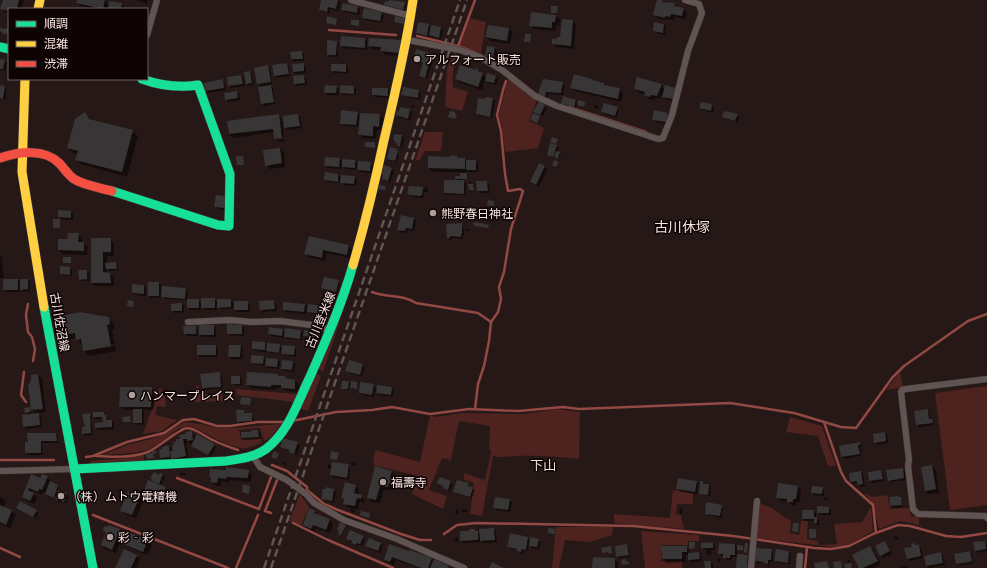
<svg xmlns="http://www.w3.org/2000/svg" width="987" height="568" font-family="'Open Sans','Noto Sans JP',sans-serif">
<rect width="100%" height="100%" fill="#261816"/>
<g fill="#4e221f">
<path d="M469 18 486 22 481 54 459 45Z"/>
<path d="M454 52 459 55C453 67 452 73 453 87L468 92 462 111 445 107 447 69Z"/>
<path d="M509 78 537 100 529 121 544 128 538 148 505 152 502 127 499 116 503 96Z"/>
<path d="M425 132H443L441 151H425L420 160 415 161Z"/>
<path d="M343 312 323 372 317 368Z"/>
<path d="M315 372 321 376 308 411 298 408Z"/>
<path d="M900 372 903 387 886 390Z"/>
<path d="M199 385 200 394H222L223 401 195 402 196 386Z"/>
<path d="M987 386V505L950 510 935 393Z"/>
<path d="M160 387 165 397 166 407 157 406 155 415 177 420 162 431 143 434Z"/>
<path d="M236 389 297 394 294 402 237 395Z"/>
<path d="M556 409 580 412 579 459C558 457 538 455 518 456 509 456 502 458 493 456L482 516 470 514 474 483 464 480V473L485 480 491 452 489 448 490 426 459 421 451 460 442 458 429 490 447 496 443 509 412 494 418 476 373 465 375 450 420 462 430 415 435 417 462 413 525 414Z"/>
<path d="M790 417 822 426 836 466H828L818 436 786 432Z"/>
<path d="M184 422 201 424 217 428H230L281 424 272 436 264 441 260 428 239 430 241 440 261 438 262 443 244 449 224 443 195 428 187 426 178 429 161 442 147 450 132 453 101 455 130 444 151 439 166 433Z"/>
<path d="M144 455V461L91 463 90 461 135 457Z"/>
<path d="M673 490 693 494V504H677L676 514 681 515 684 529 614 523V514L670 518Z"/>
<path d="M864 493 873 497 887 495 890 509 909 508 911 516 919 518V525L900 521 879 529 873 504Z"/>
<path d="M300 494 309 507 301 526 289 521Z"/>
<path d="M759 503 772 508 787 519 791 520 790 533 799 535 801 521H808L807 539 818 541V545L837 544 834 524 862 522 871 507 873 531 848 545 831 547 756 538Z"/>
<path d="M556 527H613L612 535 590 542 565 540 559 568H552Z"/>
<path d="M641 531 699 535V541H688V545H661V561H682V568H645Z"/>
</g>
<g fill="#0007">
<path d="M4 0H24L21 9H9V13L5 12 1 8Z"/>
<path d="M78 0H105L109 5 110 2 122 4 124 6V9H109L107 8V9H92L81 6 77 2Z"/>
<path d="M136 0H148L147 4Z"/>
<path d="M322 0H338L340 2 339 11 330 9 329 13 322 12 320 10Z"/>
<path d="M390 0 404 3 406 5 405 11 387 7 385 5 389 3Z"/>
<path d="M658 0 662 1 664 3 674 4 677 7 683 9 687 12 686 19 674 17V20L658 19 655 15Z"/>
<path d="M358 7 360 9 359 15 344 12 342 10Z"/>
<path d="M382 13 384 15 382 23 366 20 363 17Z"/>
<path d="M556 16 560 19V22H559V25H556L555 31 534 29 530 25Z"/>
<path d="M573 21 576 25 574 49 556 47 553 44 561 38Z"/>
<path d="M664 24 666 27 665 35 656 33 654 31Z"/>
<path d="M429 25 431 28H441L443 30 441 39 432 37 429 35V37L419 35 417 33Z"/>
<path d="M488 26 509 29 513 32 510 44 490 41 486 37Z"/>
<path d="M365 38 367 41V50L343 48 341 46Z"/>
<path d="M401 41 404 45 403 56 385 55 381 50 373 49 369 45Z"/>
<path d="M336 42 338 44V57H330L328 54Z"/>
<path d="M495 48 497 51 496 57 487 55V57L486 55Z"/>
<path d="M417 50 432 55 434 57 427 79 420 76 424 64 417 61 414 59Z"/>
<path d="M302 52 304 54V61H294L292 59Z"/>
<path d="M0 60 5 61 7 63 5 71 0 70Z"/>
<path d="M286 64 289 66 290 76 277 78 275 76Z"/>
<path d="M303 64 306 67V73L296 74 294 72Z"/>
<path d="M346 65 348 67V73H334L332 71Z"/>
<path d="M268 66 270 69 272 84H269L273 88 275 104 264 106 262 104 259 88 262 87 258 84Z"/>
<path d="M478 70 487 78 495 77 498 79 496 85 488 83 485 80 482 90 460 83 456 79Z"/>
<path d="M249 72 252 74 254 85 249 86 247 84Z"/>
<path d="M241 76 243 78 245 86 231 88 229 86Z"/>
<path d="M304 76 306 78 307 84 297 86 295 83Z"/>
<path d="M592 79 593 81 604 83 606 86 619 89 623 93 621 102 575 91 572 88Z"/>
<path d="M223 81 225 83 226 90 209 93 206 91 205 84Z"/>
<path d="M562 83 565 85 563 95 548 94 547 98 539 93Z"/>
<path d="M661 85 675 101 666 99 662 95 660 99 655 98 654 100 649 99 645 94 639 93 635 89Z"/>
<path d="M0 86 5 87 7 89 5 100 0 98Z"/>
<path d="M336 87 339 89 338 95H327L325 92Z"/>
<path d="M354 87 356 89V95H343L341 93Z"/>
<path d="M403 88 419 91 421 94 420 100 404 96 402 94Z"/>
<path d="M373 89H388L390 92V98L375 97 373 95Z"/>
<path d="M236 92 239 94 240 100 228 102 226 100Z"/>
<path d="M493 99 495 101 492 118 479 116 477 114Z"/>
<path d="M576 100 578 103H584V107L577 104 576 109 564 106 562 103Z"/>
<path d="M411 105H414L415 108 411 107Z"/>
<path d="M594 105 598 106 599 109 595 108Z"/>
<path d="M712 105 714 108 713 113 703 110 700 108Z"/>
<path d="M544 106 547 108 543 116 535 112Z"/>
<path d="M617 108 619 110 617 118 604 114 602 112Z"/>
<path d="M410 110 412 113 410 121 399 117 397 115 400 112Z"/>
<path d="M357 113 361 116 380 115 384 119 383 130H377L376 139 363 138 359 135 360 127 343 126 341 123Z"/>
<path d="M84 114 90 120 132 131 138 136 127 177 81 164 76 159 78 154 73 153 68 148Z"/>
<path d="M667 114 669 116 668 124 655 122 653 120Z"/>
<path d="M278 115 282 119 284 137 277 138V140L284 139 285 142H279L275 139 274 132 233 138 229 134Z"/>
<path d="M298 115 300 117 302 128 288 130 285 128 284 117Z"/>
<path d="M737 115 740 117 737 122 726 119 724 117Z"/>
<path d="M402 136 404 138 402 148 398 145 394 139Z"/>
<path d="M556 146 559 148 557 152 561 154 559 159 551 157 548 154Z"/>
<path d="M280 149 284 152 285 167 269 169 266 165Z"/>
<path d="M396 150 399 155 397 162 391 161 388 159Z"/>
<path d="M457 157 459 159H465L467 161H476L478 163V172H470L468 170V172H465L468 175 467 179H462L466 183V195H447L445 193 458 181 456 178 461 177V172H433L429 168 451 158Z"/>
<path d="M340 159 343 162 355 161 358 164 370 163 372 166V173L360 172 357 169V170L345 169 342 166 341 169 328 168 325 166Z"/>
<path d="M545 166 547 169 539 187 533 184 531 182Z"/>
<path d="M392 169 394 171 390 183 383 179 384 176 382 174Z"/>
<path d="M338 175 342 179 355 177 357 179 356 186 344 185 340 181V183L328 182 326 180Z"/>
<path d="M468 181 471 182V185L474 186V190H470L471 185Z"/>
<path d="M477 182H487L489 184 490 193H480L478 191Z"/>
<path d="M424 187 428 188V192H424L423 198 413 197 408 193 422 188 424 190Z"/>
<path d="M225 197 226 210 218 209 216 207Z"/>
<path d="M71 212 73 214V220L61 219 59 217Z"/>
<path d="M402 217 414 219 416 221 414 231 408 230 407 233 401 232 398 229Z"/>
<path d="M462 224 464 229H469L470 231H466L464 229V236H462L463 239 452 238V240H450L448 238Z"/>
<path d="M78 234 82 238V243L88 247 87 255 62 254 59 250 68 240Z"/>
<path d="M309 237 349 246 352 250 350 258 327 253 325 261 309 257 306 254Z"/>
<path d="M92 239H110L114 243V256H107V264L116 263 118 266V270L109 271 107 269V273L110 274 114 277V286H95L92 283Z"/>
<path d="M0 255 2 257 4 278H0Z"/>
<path d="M69 268 72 270V276H63L61 274Z"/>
<path d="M87 271 89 273V281H82L80 279Z"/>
<path d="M18 280 21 283 28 280 30 282V291L23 292 20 288V292H7L4 290Z"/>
<path d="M338 281 340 283 338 293 325 290 322 288Z"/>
<path d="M159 283 161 285V297L151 298 149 295Z"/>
<path d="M144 285 146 288V296L135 295 133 293Z"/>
<path d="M186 289 188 291 187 300H198L202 304 214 299 218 303 230 300 233 302V309H221L216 305 217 310H205L201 306V310H190L188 308V300L165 299 161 295Z"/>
<path d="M274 301 276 304 277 311 263 312 261 310Z"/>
<path d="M247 302 250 304 249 312H237L235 310Z"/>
<path d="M182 304 184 306V312L174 313 172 311Z"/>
<path d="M304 305 307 307 306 314 286 312 284 310Z"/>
<path d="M329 308 332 310 331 317 311 314 308 312Z"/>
<path d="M108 318 114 324 115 329 112 330 115 344 87 349V351L115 346 116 351 89 356 84 350 82 345 77 338 65 340 60 335Z"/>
<path d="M214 326 216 329V337H202L200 335Z"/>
<path d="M242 326 244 329V336L230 335 228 333Z"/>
<path d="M195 327 197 329 198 336H187L185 334Z"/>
<path d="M282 330 285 333 301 331 304 334V331L320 333 322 335V340L306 338 303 335 302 340 287 339 284 336V338L271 336 269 334Z"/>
<path d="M265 343 268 346 279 345 283 349 294 347 296 349V357L285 355 281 352V354L270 353 267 350V352L255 351 253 348Z"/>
<path d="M216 346 218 348V357H200L198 355Z"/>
<path d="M240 346 243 348 242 359H231L229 356Z"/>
<path d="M263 357 266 360 267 359 278 360 280 362 279 369 268 368 266 366 254 364 252 362Z"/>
<path d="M283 361 293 362 295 364 294 372 284 371 282 368Z"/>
<path d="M349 361 363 365 365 367 362 377 349 373 346 370Z"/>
<path d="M219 373 222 376 223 388 205 390 203 388Z"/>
<path d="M38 375 42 378 46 412 38 413 41 416 42 427 26 429 24 426 28 415 26 413 29 409 31 415 37 414 32 410Z"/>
<path d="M278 375 287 380 295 381 299 384 298 392 286 391 283 388H275V390L251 388 247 384Z"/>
<path d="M240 377 242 379V386L234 385 232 383Z"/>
<path d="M349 382 351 385 357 383V389H352L349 386V390L343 389 342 388Z"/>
<path d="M373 385 377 389 392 388 394 391 393 397 379 395 375 391 374 397 362 395 360 393Z"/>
<path d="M151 388 155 392 154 410H142L144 412V424L136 425 134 422V410H124L120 406Z"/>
<path d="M928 410 930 413 931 420 934 422V425L919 427 917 424Z"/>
<path d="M244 411 253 416 254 423 240 424 238 421Z"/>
<path d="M103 413 108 418V421H112L114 423V429L98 430 96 428 104 423V419H97L94 417Z"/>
<path d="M89 414 91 417 93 435 85 436 83 433Z"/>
<path d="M258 431 260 433 261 439 245 440 242 438Z"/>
<path d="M191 432 195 436V439L214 445 216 447 211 456 193 446 189 442 186 443 189 460 176 462 173 459 164 460 161 458 160 450 169 446 171 449V452H174L175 445Z"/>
<path d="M885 433 887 435 888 443 878 445 875 442Z"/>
<path d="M56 434 58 436V443H42L43 455H28L26 453V443Z"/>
<path d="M297 443 300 446 297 455 281 447Z"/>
<path d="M860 444 862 446 860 447 861 456 844 459 842 456Z"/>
<path d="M351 461 356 463V466L351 464Z"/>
<path d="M281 462 282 463 283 462 287 464 286 466Z"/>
<path d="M328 464 332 466 348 465 350 468 349 480 333 477 331 475 332 469 328 468Z"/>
<path d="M932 466 936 470 939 493 929 494 926 491Z"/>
<path d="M902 469 905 471 906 480 891 482 889 480Z"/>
<path d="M248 471 252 475 251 482 230 480V482L221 481V486H216L212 482V479L210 476Z"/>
<path d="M391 471 395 475 394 480 398 484 397 488 392 487 391 491 384 489 380 503 372 502 368 498Z"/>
<path d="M881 471 883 473 884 481 873 483 870 481Z"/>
<path d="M861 472 863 474 865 486 861 487 858 483 854 484 851 482 850 474Z"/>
<path d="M179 473H185L186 475H180Z"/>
<path d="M163 475 165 477 161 486 166 488 169 492 164 505 159 503 156 499V497L154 496 151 503 144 499 136 518 125 514 121 510 140 496 142 499 149 481 157 484 151 477Z"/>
<path d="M32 476 41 480 47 477 51 480 50 482 60 488 59 491 66 493 69 496 66 503 58 501 56 498V499L48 496 46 493 43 492 42 495 33 491 32 493 37 498 34 504 27 501 23 497Z"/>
<path d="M696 481 699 484 697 494 680 491 677 489Z"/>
<path d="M450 482 453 484 450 491 437 483Z"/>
<path d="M703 482 705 485H709L711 488 710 496 702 495 700 493Z"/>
<path d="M469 484 471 487 475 490 472 498 457 494 455 492Z"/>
<path d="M355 486 359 490 358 495 361 496 365 500 364 503 360 501 358 510 347 507 344 503V501L342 498Z"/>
<path d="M797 486 801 490 800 502H796V505H792L789 502 781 501 777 497Z"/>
<path d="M327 488 334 490 336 492 334 503 324 500 322 498Z"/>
<path d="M822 488 824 490V498H827L828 500H824V496L814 495 812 493Z"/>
<path d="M0 496 6 501 4 507 12 511 16 514 10 528 0 524Z"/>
<path d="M900 498 902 500 903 507 893 508 891 505Z"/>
<path d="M509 500 512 503 510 512 496 510 494 507Z"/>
<path d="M721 506 723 508 722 518 708 515 706 513Z"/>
<path d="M17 508 36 511 38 513 36 518Z"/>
<path d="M351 508 355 511 354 513 350 511Z"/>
<path d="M680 508 683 509 682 514 679 513Z"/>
<path d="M828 508 831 510V515H820L818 513Z"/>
<path d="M456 509 459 510 458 515 455 514Z"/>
<rect x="462" y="509" width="5" height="3"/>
<path d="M314 511 318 515 329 520 333 524 330 533 316 528 315 532 308 529 304 525Z"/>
<path d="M814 511 816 513V518L819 520V525H817L815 521H805L803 519Z"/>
<path d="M346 526 342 535 340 534Z"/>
<path d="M494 529 496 532 497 542 483 543 480 540V542L463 543 461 540V532L474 530 481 535Z"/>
<path d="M104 530H119L123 534 116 553 105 549 102 545 106 533Z"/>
<path d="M129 533 148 541 152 545 147 555 128 547 124 543Z"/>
<path d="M363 536 365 539 362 546 359 544 358 546 355 545 347 539Z"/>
<path d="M897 536 899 539 896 540 894 537Z"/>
<path d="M456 537 459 539 458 542 454 540Z"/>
<path d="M528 538 531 541 538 540 541 542 539 549 532 548 529 544 528 551 524 550 523 554 520 553 518 550 510 549 508 547Z"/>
<path d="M370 540 381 544 383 546 380 553 370 549 367 546Z"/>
<path d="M885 542 892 554 883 558 881 555Z"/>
<path d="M985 542 987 544V551L978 553 976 551Z"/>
<path d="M713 543 715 546V550H711V554L707 555 706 550 702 548V544Z"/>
<path d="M390 545 431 558 434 561 449 568H419L396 560 394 565 388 563 385 560Z"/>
<path d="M735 545 738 548H743V549H737V555L747 556 750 558 749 568H737L738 557H732V560H727L724 556H722L719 554Z"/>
<path d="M627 546 629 548 630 557 619 558 617 556Z"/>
<path d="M919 546 921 548 923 558 910 561 908 559 913 547Z"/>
<path d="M686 547 690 551V554L699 553 701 555 702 561 692 562 689 560V555H685L686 562 666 563 663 559Z"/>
<path d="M870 547 874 551 881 564 874 568H860Z"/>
<path d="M771 550 773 552V562H770L769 566 765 563H756L754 561Z"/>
<path d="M777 550 789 552 791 554 790 564 778 563 776 561Z"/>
<path d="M969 552 972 554 973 563 960 566 957 564Z"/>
<path d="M941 553 943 556 945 565 930 568 927 566Z"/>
<path d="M136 556 140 559 136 568H116Z"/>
<path d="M720 558 721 562H718L717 559Z"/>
<path d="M615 559 618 562V568H593Z"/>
<path d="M847 560H850V562H849L851 565 852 568H846L849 564Z"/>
<path d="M711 562 713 564V568H706Z"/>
<path d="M906 566 908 568H899Z"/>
</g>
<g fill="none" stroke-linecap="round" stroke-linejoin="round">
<g stroke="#924843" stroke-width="2.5">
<path d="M329 30 396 35"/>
<path d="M417 36 458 46 476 53"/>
<path d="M458 46 475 0"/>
<path d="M489 59 499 65"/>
<path d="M569 107 646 132"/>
<path d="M372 292C386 298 403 294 416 303L478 313 491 322"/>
<path d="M28 304 26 315 28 332 32 337 35 349 33 361"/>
<path d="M24 372 21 395 26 402"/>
<path d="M475 409 478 384 484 366 489 341 491 322 498 312 501 299 499 287 504 272 511 229 523 191 520 189 508 191 505 174 501 131 497 115 503 90 506 81"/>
<path d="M292 421 336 412 372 410 392 407 430 414 469 409 518 411 563 407 579 409 730 403 794 413 841 427 856 428 892 378 904 366 968 321 987 314"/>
<path d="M824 422 841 472 846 481 873 505 876 533"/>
<path d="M96 456C112 457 132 458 148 452 158 448 180 428 187 428 196 428 206 438 215 441 222 445 230 447 238 450"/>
<path d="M86 457 93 456 127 442 164 433 183 420 194 419 217 426H230L258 422H287"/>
<path d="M0 460H54"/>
<path d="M272 465 287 471 307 487V490L324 504 338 510 401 534 420 540H431"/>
<path d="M177 478 259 509 271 477"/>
<path d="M271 513 265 511 277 480"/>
<path d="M93 515 228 568"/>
<path d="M293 523 328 540 393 568"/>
<path d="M444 534 457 525 476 523 633 526 733 536 814 548 831 549 849 546 873 534 898 525 910 526 946 536 961 537 987 533"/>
<path d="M0 548 20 557"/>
<path d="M236 568 258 515"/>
<path d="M805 568 807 547"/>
</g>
</g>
<g fill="#383537">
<path d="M3 0H19L17 9H9V11L0 9Z"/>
<path d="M77 0H105L103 9 76 3Z"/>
<path d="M321 0H338L336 9 328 7 327 12 319 10Z"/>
<path d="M389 0 405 2 403 10 384 5 385 1 388 2Z"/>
<path d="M657 0H663L662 2 675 3 674 6 684 8 682 16 671 14 670 17 665 16V18L653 15Z"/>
<path d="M109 1 122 3 121 9H108Z"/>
<path d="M343 3 358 6 357 13 341 10Z"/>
<path d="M551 6H558L557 13H551Z"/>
<path d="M364 8 382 12 380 21 362 18Z"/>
<path d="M531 12 556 15 555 22H552V28L529 26Z"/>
<path d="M327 16 337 19 336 25 326 23Z"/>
<path d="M395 16 405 18 404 24 394 22Z"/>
<path d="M562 19 573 20 571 46 552 44V39H557V37H560Z"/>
<path d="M351 20H359V26L351 25Z"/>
<path d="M418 22 429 24 427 36 416 33Z"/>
<path d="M654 22 664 24 663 33 653 31Z"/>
<path d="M431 25 441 27 439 38 429 35Z"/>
<path d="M488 25 509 28 507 41 485 37Z"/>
<path d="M0 27 3 29 7 28 9 30V32L7 34H3L1 31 0 32Z"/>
<path d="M525 34H531L530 42H524Z"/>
<path d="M341 36 365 38V48L340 46Z"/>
<path d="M369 38 401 40 400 53 380 51 381 47 368 46Z"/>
<path d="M327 40 337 41 336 55H327Z"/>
<path d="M487 46 495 47 493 57 485 56Z"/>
<path d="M416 49 432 54 425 78 419 76 423 63 413 59Z"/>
<path d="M302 51 303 59H291L290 52Z"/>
<path d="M0 59 5 60 3 69H0Z"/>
<path d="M287 63 289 74 274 76 272 65Z"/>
<path d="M304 63V71L293 72 292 64Z"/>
<path d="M331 64H346V72L331 71Z"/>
<path d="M268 65 271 82 257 84 254 68Z"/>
<path d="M460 65 476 70V68L478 69V71L483 73 478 87 455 79Z"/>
<path d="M250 71 252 83 246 84 244 72Z"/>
<path d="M487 73 496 76 494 83 485 81Z"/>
<path d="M574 74 592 79V80L604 83V85L620 88 618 99 570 88Z"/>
<path d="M241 75 243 84 228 86 227 77Z"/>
<path d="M304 75 305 83 294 84 293 76Z"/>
<path d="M637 77 662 84 657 96 651 95 650 97 644 95 645 92 634 89Z"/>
<path d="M223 79 224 88 205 91 204 83Z"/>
<path d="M543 79 563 82 561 93 546 92 545 97 538 94Z"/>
<path d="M0 85 5 86 3 99 0 98Z"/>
<path d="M271 85 274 102 261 104 258 87Z"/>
<path d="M325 85 337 86 336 93H324Z"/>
<path d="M340 85 354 86V94L340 93Z"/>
<path d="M665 85 676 88 673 99 662 97Z"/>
<path d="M403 87 419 90 418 98 401 95Z"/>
<path d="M372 88H388V96L372 95Z"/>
<path d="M237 91 238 98 225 100 224 93Z"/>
<path d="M563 96 576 100 574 107 561 104Z"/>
<path d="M485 97 493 98 490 117 476 114 478 98 485 99Z"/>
<path d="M578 100 585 102 584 107 577 105Z"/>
<path d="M539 101 545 105 540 115 533 112Z"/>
<path d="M701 102 712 104 711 111 699 108Z"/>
<path d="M604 103 618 107 615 116 601 112Z"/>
<path d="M400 107 410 109 408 119 396 115 397 111H399Z"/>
<path d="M341 110 358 112 356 125 340 124Z"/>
<path d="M654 110 668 113 666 122 652 120Z"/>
<path d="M450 111 455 112V114L457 115 455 119 448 117Z"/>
<path d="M724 111 738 114 737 117H736L735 121 722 117Z"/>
<path d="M85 112 89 119 133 130 122 172 75 160 78 151 67 148 75 119Z"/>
<path d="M360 113 380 114 379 127 373 126V136L358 135Z"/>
<path d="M533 113 540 116 537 123 530 120Z"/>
<path d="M279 114 282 138 274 139 273 129 229 134 227 121Z"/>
<path d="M298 114 300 126 284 128 283 116Z"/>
<path d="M394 134 402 135 400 146H397V143H395V140H393Z"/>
<path d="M552 137 558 139 556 144 550 142Z"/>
<path d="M365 142H375V148L365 147Z"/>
<path d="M550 143 557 145 553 157 547 155Z"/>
<path d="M390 147 397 149 396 151H398L395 161 387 159Z"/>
<path d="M280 148 282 163 265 166 263 150Z"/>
<path d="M556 151 560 152 558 159 554 157Z"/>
<path d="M450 155 457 156V158H465V169L428 168V156L450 157Z"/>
<path d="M236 156H243L244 165H237Z"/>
<path d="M325 157 340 158 339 167 324 166Z"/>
<path d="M342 159 355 160V168L342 167Z"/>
<rect x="466" y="160" width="10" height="10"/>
<path d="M554 160 559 162 556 167 552 165Z"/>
<path d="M358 161 371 162 370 171 357 170Z"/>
<path d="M539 163 545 166 536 185 530 182Z"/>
<path d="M384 165 392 168 388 181 382 179 383 175H381Z"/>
<path d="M325 172 338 174V182L324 180Z"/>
<path d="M460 173H467V179H455V176H460Z"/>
<path d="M341 175 355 176 354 184 340 183Z"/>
<path d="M444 180H464V194L444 193Z"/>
<path d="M476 181H487L488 191H477Z"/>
<path d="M468 184H473L474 190H469Z"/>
<path d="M379 185 386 186 385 190 378 189Z"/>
<path d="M409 186 423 187 422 195 420 196 410 195 407 193Z"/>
<path d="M216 195 226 196 224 208 214 207Z"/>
<path d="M488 200 494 201V206L487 205Z"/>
<path d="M431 209H436L435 218 431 217Z"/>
<path d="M58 210 71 211V218L58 217Z"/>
<path d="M401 215 414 218 412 229 406 228 405 231 397 230Z"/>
<rect x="53" y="219" width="7" height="9"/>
<path d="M473 222 475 223V222L489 225 488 228 474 226 475 225 473 224Z"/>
<path d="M462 223V234H461V237L450 236V238H447L446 224Z"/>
<path d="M68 233H79L78 242H84V251L58 250V239H67Z"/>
<path d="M309 236 349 245 347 255 323 250 322 258 304 254Z"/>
<path d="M91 238H111V252H103V272L110 273 111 283H91Z"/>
<rect x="63" y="257" width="8" height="6"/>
<path d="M116 262 117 269H106L105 263Z"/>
<path d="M60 266 70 267V275L60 274Z"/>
<path d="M78 270H87V279L79 280Z"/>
<path d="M324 277 339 280 336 292 321 288Z"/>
<rect x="3" y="279" width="15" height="11"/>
<path d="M20 279H28V289L20 290Z"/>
<rect x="148" y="282" width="11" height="14"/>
<path d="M132 284 144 285V294L132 293Z"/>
<path d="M162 286 186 288 185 299 161 297Z"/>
<rect x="201" y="298" width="14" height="10"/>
<rect x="187" y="299" width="12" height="9"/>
<path d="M217 299H231V307L217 308Z"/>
<path d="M128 300 134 301 133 307 127 306Z"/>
<path d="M274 300 275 309 260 310 259 301Z"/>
<rect x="234" y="301" width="14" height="9"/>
<path d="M283 302 305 304 304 312 283 310Z"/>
<path d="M182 303V311H171V304Z"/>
<path d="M308 304 330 307 329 315 307 312Z"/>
<path d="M80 312 109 317 110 324 107 325 111 346 83 351 81 339 76 340 75 333 59 336 56 317Z"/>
<path d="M227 324 242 325V334H227Z"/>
<rect x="199" y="325" width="15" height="10"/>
<path d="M183 326H196V334H184Z"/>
<path d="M269 327 283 329 282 336 268 334Z"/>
<path d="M285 328 301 330 300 339 284 337Z"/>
<path d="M304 330 320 332V338L303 336Z"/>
<path d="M252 341 265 342V350L252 349Z"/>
<path d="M267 343 280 344 279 353 266 351Z"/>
<rect x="197" y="345" width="19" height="10"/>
<path d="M229 345H241L240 357H228Z"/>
<path d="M282 345 295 346 294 355 281 354Z"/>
<path d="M251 355 264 356 263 364 251 363Z"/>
<path d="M266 358 278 359 277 367 265 366Z"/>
<path d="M282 360 293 361 292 370 281 369Z"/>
<path d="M349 360 363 364 360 375 345 371Z"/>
<path d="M220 372 221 387 202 388 200 374Z"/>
<path d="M247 372 278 374V376H285V378L295 380V389L281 388V385H271V387L246 385Z"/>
<path d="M38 374 43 409 31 410 28 385 31 381V375Z"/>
<rect x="231" y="376" width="9" height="8"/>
<path d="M342 381H349L348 389H341Z"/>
<path d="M351 381 357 382V389L350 388Z"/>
<path d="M360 382 374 384 372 395 359 393Z"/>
<path d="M377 385 392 387 391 395 376 393Z"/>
<path d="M120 387H152L151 407H119Z"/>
<path d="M241 397 251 398 250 405 240 404Z"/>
<path d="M30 407V412L25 413 24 408Z"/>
<rect x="133" y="409" width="9" height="14"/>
<path d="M928 409 929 419H932L933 423 916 425 914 411Z"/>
<path d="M236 410H244L245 413H252V421L237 422Z"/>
<path d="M93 412H104V415H106L107 420H112V427L95 428V423L103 422 102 417H93Z"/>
<path d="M39 413 40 425 23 427 22 415Z"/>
<path d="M90 413 91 433 82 434V427H85L82 414Z"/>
<path d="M130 416 131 422H123L122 417Z"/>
<path d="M251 430H258L259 437 241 438V432H251Z"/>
<path d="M192 431 193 440 187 441V439H183L186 456 171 459 170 451H173L172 445H174L173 442H176V439H180L179 435 186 434 185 432Z"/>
<path d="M885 432 886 441 874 443 873 434Z"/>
<path d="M27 433H56L57 441H41V453H25V442H28Z"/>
<path d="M197 434 215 444 208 455 191 446Z"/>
<path d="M283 438 298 442 294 454 289 452V450L280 447Z"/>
<path d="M860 442V445H858L860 454 841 457 839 446Z"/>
<path d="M169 445 170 457 160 458 159 449H162V447Z"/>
<path d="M151 451H156L157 453 153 454 154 458 147 459 146 454 152 453Z"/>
<path d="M274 451 279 454 276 459 271 457Z"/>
<path d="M331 451 339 453 337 460 330 459Z"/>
<path d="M332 462 349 464 347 478 330 475Z"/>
<path d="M932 465 936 489 925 491 921 467Z"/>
<path d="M375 466 392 471 390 478 395 479 393 485 389 484 388 487 380 486 376 500 367 498Z"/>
<path d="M226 467 249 470 248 478 227 477 226 479 218 478 217 483 211 482V477H209L210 469 226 470Z"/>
<path d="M903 468 904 478 888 481 886 470Z"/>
<path d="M881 470 883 479 869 481 868 472Z"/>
<path d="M861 471 863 484 857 485V481L850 482 849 473Z"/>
<path d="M154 472 159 475 160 473 163 474 159 484 151 480 152 478H150Z"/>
<path d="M31 474 40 478 42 474 48 476 42 490 39 489 38 492 29 488 28 490 34 493 30 501 22 497Z"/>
<path d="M440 477 451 481 448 490 443 488V486L436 483Z"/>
<path d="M678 478 697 481 695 492 676 489Z"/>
<path d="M148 480 166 487 161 502 154 500 156 496 150 493 147 500 141 498Z"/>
<path d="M457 480 469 483 468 486 473 487 470 497 453 492Z"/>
<path d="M50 481 58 485 54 498 45 494Z"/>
<path d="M700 481H703V484H709L708 495 699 494Z"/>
<path d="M345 482 356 485 354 493 362 495 361 499 357 498 355 506 343 504 344 499 341 498Z"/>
<path d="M778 483 798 486 796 499H793V502H787V499L776 498Z"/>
<path d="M243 484 250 486 249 494 242 492Z"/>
<path d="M812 486 823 487 822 494 811 493Z"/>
<path d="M326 487 334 489 332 501 321 499 323 489H326Z"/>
<path d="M58 490 67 493 64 502 55 499Z"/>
<path d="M128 491 140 496 132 515 120 511Z"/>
<path d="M898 496V497H901L902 505 890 506 889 497Z"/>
<path d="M495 497 510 499 508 510 493 508Z"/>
<path d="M20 501 37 510 33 517 16 508Z"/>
<path d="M706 502 722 505 720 516 705 514Z"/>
<path d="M0 505 12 510 6 525 0 522Z"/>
<path d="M817 506 829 507V513H817Z"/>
<path d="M309 508 315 511 314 513 330 519 326 530 313 525 311 529 303 525Z"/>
<path d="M802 510H814V517H817V523H814V519H802Z"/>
<path d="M361 511 370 513 369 518 360 515Z"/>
<path d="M340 522 346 525 341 535 338 534 339 531 337 530Z"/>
<path d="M793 523H799L798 532 792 531Z"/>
<path d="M108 525 120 529 112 550 101 545 106 532 103 531 104 526 107 527Z"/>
<path d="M494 528 495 540 480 541 479 529Z"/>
<path d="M548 528 555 529V534L548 533Z"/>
<path d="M469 529H475V531H478V540L460 541V531H469Z"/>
<rect x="809" y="529" width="7" height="9"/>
<path d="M350 530 364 536 360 544 356 543V545L351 543 352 541 346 539Z"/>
<path d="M128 532 148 540 143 552 123 544Z"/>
<path d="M510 533 528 537 526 550 522 549 521 552 517 551V549L507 547Z"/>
<path d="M530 537 539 539 537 547 529 546Z"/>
<path d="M369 538 381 543 378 551 365 546Z"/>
<path d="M885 541 890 551 880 556 875 546Z"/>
<path d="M980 541V542L985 541 986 549 975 551 973 542Z"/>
<path d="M689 542H695V548L689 549Z"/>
<path d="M713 542V548H701V543Z"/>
<path d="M719 543 735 544V555H730V558H723V554H718Z"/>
<path d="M745 543H748L747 553 744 552Z"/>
<path d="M914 543 915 545H919L921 556 907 559 904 548 912 547 911 544Z"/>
<path d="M389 544 409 551 410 550 432 558 428 568H421L392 557 390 562 384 560Z"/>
<path d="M627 544 629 555 616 557 615 546Z"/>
<path d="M737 545 743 546V550H737Z"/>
<path d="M611 546 612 553 609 554 608 552 602 553 601 548Z"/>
<path d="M661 546H687V552H682V559H662Z"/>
<path d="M870 546 878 561 863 568H859L852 555Z"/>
<path d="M754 548 772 549 771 560H768V564L763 563 764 562 753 561Z"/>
<path d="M124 549 137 555 131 568H115Z"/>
<path d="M776 549 789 551 788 563 774 561Z"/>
<path d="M970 551 972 561 970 562 956 564 954 554Z"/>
<path d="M699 552 700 559 688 560V553Z"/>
<path d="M941 552 943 563 926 566 924 556Z"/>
<path d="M737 554 748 555 747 568H736Z"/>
<path d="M593 557 615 558V568H592Z"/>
<path d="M434 559 449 566 448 568H430Z"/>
<path d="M625 559 626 561H628L629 564 622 565 621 560Z"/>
<path d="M704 561H711V568H705Z"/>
<path d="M827 561 829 568H815L814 563Z"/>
<path d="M841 561 842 568H834L833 562Z"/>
<path d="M492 562 504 568H489Z"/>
<path d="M851 563 852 568H845L844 564Z"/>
</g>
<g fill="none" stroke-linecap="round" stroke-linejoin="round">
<g stroke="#403534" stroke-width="7">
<g id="street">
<path d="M351 0 411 16"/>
<path d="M147 35 157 0"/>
<path d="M408 40 460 50 480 57 502 70 535 96 557 106 658 139 663 138 672 115 688 51 702 13 699 4 685 0"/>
<path d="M188 322 230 320 252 322 280 321 319 326 330 331"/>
<path d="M987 379 906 389 902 390 901 392 909 460 908 466 913 509 918 514 985 516 987 518"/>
<path d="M253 456 260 467 287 480 306 494 314 503 344 520 397 539 464 568"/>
<path d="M0 471 75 469"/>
<path d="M751 568 757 501"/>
<path d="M799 568 800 556"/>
</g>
</g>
<g stroke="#403534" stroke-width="10">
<g id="fast">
<path d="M0 47 9 49"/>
<path d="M112 191 218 225 229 226 230 174 198 85C178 88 161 86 142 79"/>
<path d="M44 307 93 568"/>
<path d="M75 469 226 461C240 459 255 457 266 449 289 431 297 404 309 379 326 341 342 304 353 265"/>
</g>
</g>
<g stroke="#403534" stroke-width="10">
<g id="slow">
<path d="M38 9 40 0"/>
<path d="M25 79 22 172 44 307"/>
<path d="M353 265C365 224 375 182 384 140 395 94 406 47 413 0"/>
</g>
</g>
<g stroke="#403534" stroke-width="10">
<path id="jam" d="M0 158C18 152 44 148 59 163 64 168 68 175 74 179 83 185 101 188 112 191"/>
</g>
<use href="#street" stroke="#605452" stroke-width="6"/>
<use href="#fast" stroke="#16e098" stroke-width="9"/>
<use href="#slow" stroke="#ffcf43" stroke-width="9"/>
<use href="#jam" stroke="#f24e42" stroke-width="9"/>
<g stroke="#615452" stroke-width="2.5" stroke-dasharray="8 4" stroke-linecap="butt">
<path d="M264 568 460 0"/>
<path d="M271 568 467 0"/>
</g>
</g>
<g fill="#ae9d9a" stroke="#0d0403" stroke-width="1.5">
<circle cx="417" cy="59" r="4"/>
<circle cx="433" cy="213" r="4"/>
<circle cx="132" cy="395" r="4"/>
<circle cx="383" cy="482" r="4"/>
<circle cx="61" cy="496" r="4"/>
<circle cx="110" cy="537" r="4"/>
</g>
<g text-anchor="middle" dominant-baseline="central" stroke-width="3" stroke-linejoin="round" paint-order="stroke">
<g font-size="12" fill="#f7e4e1" stroke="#0d0403" text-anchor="start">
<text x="425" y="59">アルフォート販売</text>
<text x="441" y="213">熊野春日神社</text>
<text x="140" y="395">ハンマープレイス</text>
<text x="391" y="482">福壽寺</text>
<text x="69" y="496">（株）ムトウ電精機</text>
<text x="118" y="537">彩‐彩</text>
</g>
<g font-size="12" fill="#f7e4e1" stroke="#0d0403">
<text transform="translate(320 320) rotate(-68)">古川登米線</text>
<text transform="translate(60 322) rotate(80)">古川佐沼線</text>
</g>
<g font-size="13" fill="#f7e4e1" stroke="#0d0403">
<text x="543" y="465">下山</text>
</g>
<g font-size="14" fill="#f7e4e1" stroke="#0d0403">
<text x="682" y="226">古川休塚</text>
</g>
</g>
<rect x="8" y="8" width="140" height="72" fill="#0d0403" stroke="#6b5e5c"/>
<rect x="16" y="21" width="20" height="6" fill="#16e098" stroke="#6b5e5c"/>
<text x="44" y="28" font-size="12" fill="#f7e4e1">順調</text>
<rect x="16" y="41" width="20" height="6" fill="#ffcf43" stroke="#6b5e5c"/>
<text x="44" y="48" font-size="12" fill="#f7e4e1">混雑</text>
<rect x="16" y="61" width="20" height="6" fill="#f24e42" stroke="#6b5e5c"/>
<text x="44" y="68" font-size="12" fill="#f7e4e1">渋滞</text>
</svg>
